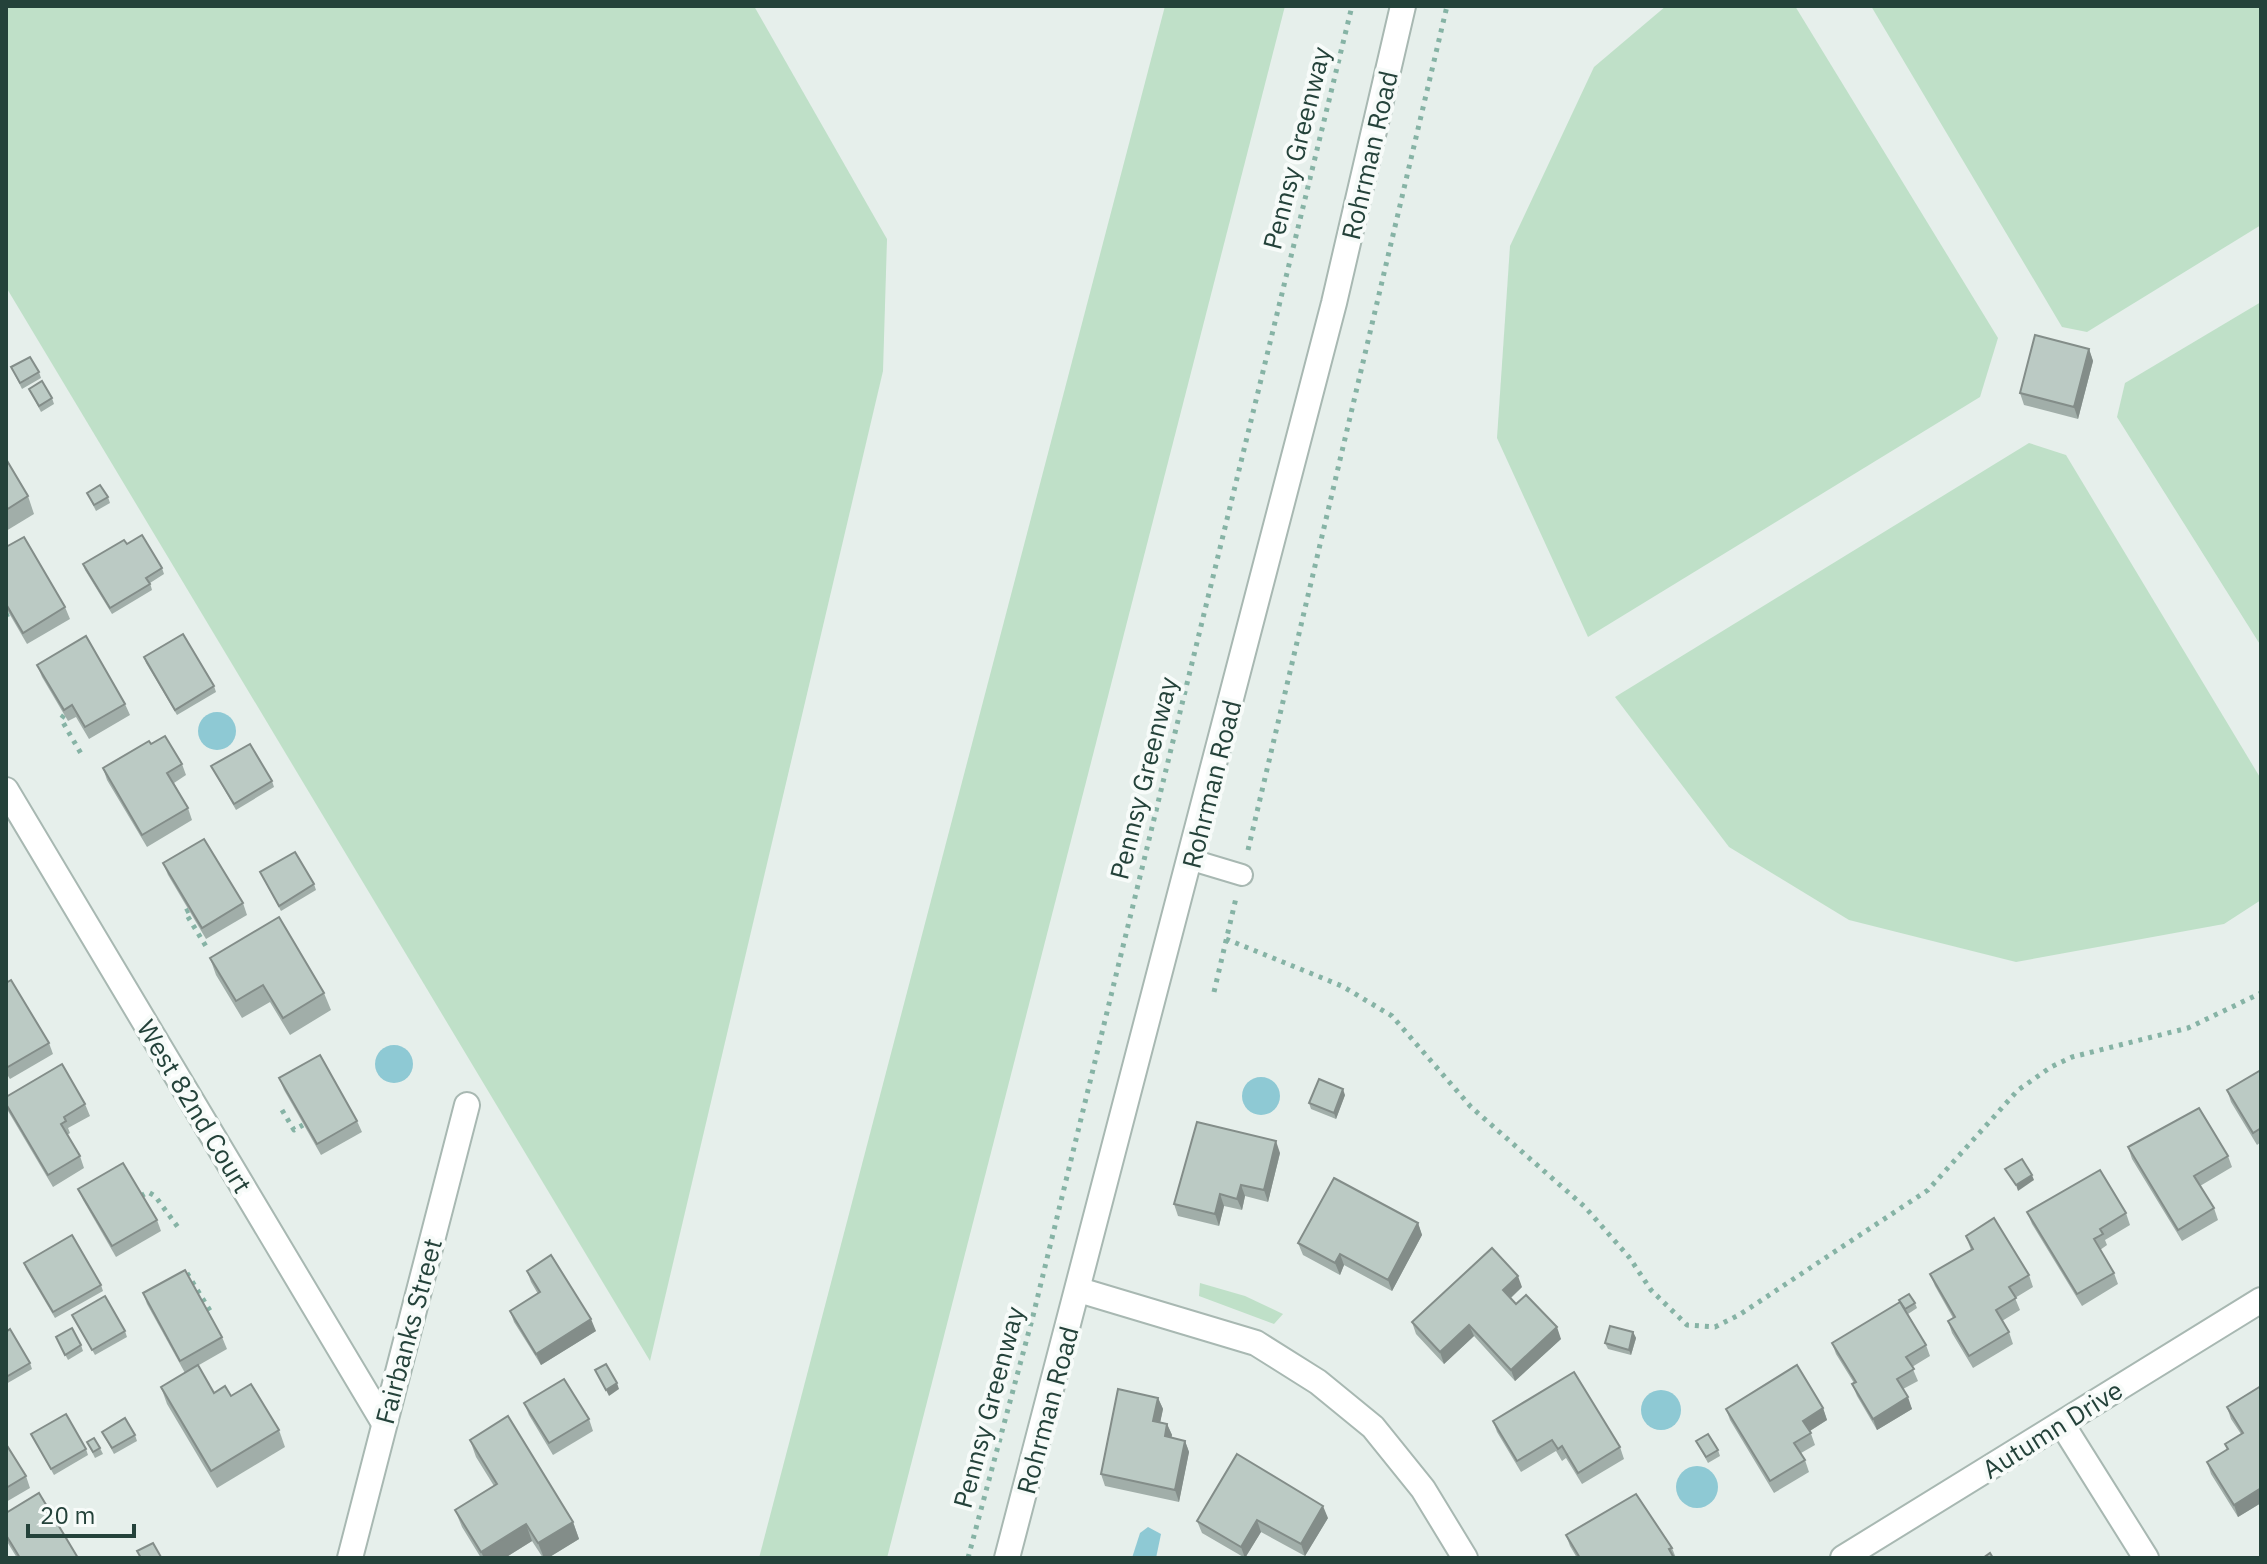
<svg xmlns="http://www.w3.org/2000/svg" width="2267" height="1564" font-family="'IBM Plex Sans',sans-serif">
<rect width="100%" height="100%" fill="#e6efeb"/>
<g fill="#bfe0c8">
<path d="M6 6H754L887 239 883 371 650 1361 6 287Z"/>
<path d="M1165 6H1285L887 1558H759Z"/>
<path d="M1666 6H1795L1998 338 1980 397 1588 637 1497 438 1510 246 1594 67Z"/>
<path d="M1871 6H2261V225L2087 332 2062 327Z"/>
<path d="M2261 302V646L2117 417 2125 383Z"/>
<path d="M2029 443 2066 455 2261 779V900L2224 924 2016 962 1849 920 1729 847 1615 697Z"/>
<path d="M1200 1283 1245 1296 1283 1314 1274 1324 1199 1296Z"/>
</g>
<g fill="#8ec9d4">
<circle cx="217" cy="731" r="19"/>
<circle cx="394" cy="1064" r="19"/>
<circle cx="1261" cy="1096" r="19"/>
<circle cx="1661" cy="1410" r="20"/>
<circle cx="1697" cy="1487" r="21"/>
<path d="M1148 1527 1161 1534 1156 1558H1132L1140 1533Z"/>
</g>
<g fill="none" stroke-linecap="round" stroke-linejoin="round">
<g stroke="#a8b8b2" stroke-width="24">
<path id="service" d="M1192 860 1242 875"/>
</g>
<g stroke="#a8b8b2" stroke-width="28">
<g id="minor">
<path d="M6 790 384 1423"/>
<path d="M1079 1290 1256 1343 1318 1382 1373 1427 1423 1489 1465 1558"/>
<path d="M2062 1424 2146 1558"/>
<path d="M350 1558 467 1105"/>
<path d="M1843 1558 2261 1300"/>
</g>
</g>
<g stroke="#a8b8b2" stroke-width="28">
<path id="tertiary" d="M1007 1558 1334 303 1403 6"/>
</g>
<g stroke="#86b3a5" stroke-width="5" stroke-dasharray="4 6" stroke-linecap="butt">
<path d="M6 615 9 614"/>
<path d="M64 715 61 719 83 757"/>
<path d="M1248 850 1447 6"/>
<path d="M189 910 185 912 207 948"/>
<path d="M1226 939 1342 986 1392 1016 1471 1107 1585 1207 1629 1257 1651 1290 1687 1325 1715 1327 1739 1315 1928 1190 2018 1090 2051 1067 2072 1057 2188 1028 2261 993"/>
<path d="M1214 992 1236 898"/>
<path d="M282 1110 294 1130 303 1125"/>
<path d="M141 1196 148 1192 155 1196 180 1230"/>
<path d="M187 1273 212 1314 208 1316"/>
<path d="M968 1558 1033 1316 1352 6"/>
</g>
<use href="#service" stroke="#fff" stroke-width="20"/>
<use href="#minor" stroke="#fff" stroke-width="24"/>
<use href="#tertiary" stroke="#fff" stroke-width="24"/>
</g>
<g fill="#a1aea9">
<path d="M2089 349 2093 361 2078 419 2024 405 2020 393Z"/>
<path d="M11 367 39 372 41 378 22 389Z"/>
<path d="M29 389 52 398 54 404 41 412Z"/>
<path d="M6 459 28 496 34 514 6 531Z"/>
<path d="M87 493 108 497 110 503 96 511Z"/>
<path d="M127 544 162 568 164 574 150 583 152 590 112 614 85 570 83 564Z"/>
<path d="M6 547 65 607 70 619 27 644 6 608Z"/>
<path d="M144 657 214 686 216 692 177 715 146 663Z"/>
<path d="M37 665 125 704 130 715 89 739 76 717 68 721 42 677Z"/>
<path d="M151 744 182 764 186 775 174 783 188 808 192 820 147 847 107 780 103 768Z"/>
<path d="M211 766 272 781 274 787 236 810Z"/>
<path d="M163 863 243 903 247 915 206 939 168 875Z"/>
<path d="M260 872 314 884 316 890 281 911Z"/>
<path d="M210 958 324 993 331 1010 290 1035 270 1002 242 1018 216 975Z"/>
<path d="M6 983 49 1043 53 1054 10 1079 6 1073Z"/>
<path d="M2261 1070V1142L2257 1145 2231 1102 2227 1090Z"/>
<path d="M279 1078 357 1121 362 1132 321 1155 284 1090Z"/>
<path d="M1345 1095 1336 1119 1311 1109 1309 1103Z"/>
<path d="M6 1097 85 1104 90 1116 68 1128 70 1133 67 1135 80 1156 84 1168 53 1187 8 1111 6 1106Z"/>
<path d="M2128 1147 2228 1156 2232 1167 2200 1186 2214 1208 2218 1220 2182 1241 2132 1159Z"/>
<path d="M1280 1153 1268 1202 1245 1196 1242 1210 1224 1206 1219 1226 1178 1216 1174 1204Z"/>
<path d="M78 1189 157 1220 161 1231 116 1257 83 1200Z"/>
<path d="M2027 1212 2126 1213 2130 1225 2105 1240 2107 1245 2100 1250 2114 1273 2118 1284 2082 1306 2032 1224Z"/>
<path d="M1418 1223 1422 1235 1392 1291 1344 1265 1340 1275 1303 1255 1298 1243Z"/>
<path d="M1966 1236 2029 1275 2033 1287 2015 1298 2020 1310 2002 1321 2009 1332 2013 1344 1973 1368 1952 1333 1948 1321 1953 1318 1935 1286 1930 1274 1971 1250Z"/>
<path d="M24 1263 101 1285 103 1291 55 1318 26 1269Z"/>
<path d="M527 1271 596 1331 541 1365 514 1322 510 1311 538 1294 531 1282Z"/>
<path d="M1522 1287 1511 1298 1516 1304 1561 1339 1515 1381 1474 1336 1444 1364 1416 1334 1412 1322Z"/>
<path d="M143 1293 222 1337 227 1349 185 1373 147 1304Z"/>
<path d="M1900 1302 1915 1303 1917 1308 1908 1314 1926 1345 1930 1356 1912 1367 1918 1381 1903 1389 1912 1409 1877 1430 1857 1396 1852 1384 1854 1383 1836 1354 1832 1343Z"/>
<path d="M72 1315 125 1331 127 1337 95 1355Z"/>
<path d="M6 1332 30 1363 32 1369 6 1384Z"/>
<path d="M1633 1332 1636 1338 1631 1355 1608 1349 1605 1343Z"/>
<path d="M56 1337 81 1345 83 1351 68 1360Z"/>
<path d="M2261 1386V1503L2238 1517 2211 1474 2207 1462 2227 1450 2225 1444 2241 1434 2231 1419 2227 1407Z"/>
<path d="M161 1387 231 1396 279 1430 285 1447 217 1488 167 1404Z"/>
<path d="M1158 1398 1163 1409 1160 1422 1167 1424 1172 1435 1171 1438 1185 1441 1189 1452 1179 1502 1105 1486 1101 1474Z"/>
<path d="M524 1403 589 1419 593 1431 553 1455 529 1415Z"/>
<path d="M1823 1408 1827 1420 1810 1431 1815 1445 1801 1453 1805 1460 1809 1472 1774 1493 1730 1420 1726 1409Z"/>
<path d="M1493 1421 1620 1447 1624 1459 1582 1484 1566 1458 1562 1461 1556 1451 1521 1472 1497 1432Z"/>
<path d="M102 1432 135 1435 137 1441 114 1454Z"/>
<path d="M31 1434 86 1449 88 1455 54 1475Z"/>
<path d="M470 1440 573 1522 579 1539 548 1558H543L532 1541 505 1558H481L462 1527 455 1510 494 1486 476 1457Z"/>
<path d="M1696 1441 1718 1450 1720 1456 1708 1463Z"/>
<path d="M87 1442 100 1448 103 1454 95 1458Z"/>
<path d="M6 1444 26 1476 30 1488 6 1502Z"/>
<path d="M6 1513 78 1558H17L6 1540Z"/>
<path d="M1328 1518 1305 1556 1261 1532 1245 1558 1202 1533 1197 1521Z"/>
<path d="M1566 1535 1672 1548 1676 1558H1577L1570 1546Z"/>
</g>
<g fill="#838d89">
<path d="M2089 349 2093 361 2078 419 2074 407Z"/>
<path d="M1343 1089 1345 1095 1336 1119 1334 1113Z"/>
<path d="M1276 1141 1280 1153 1268 1202 1264 1190Z"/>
<path d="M2032 1175 2034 1180 2018 1191 2016 1185Z"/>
<path d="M1241 1185 1245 1196 1242 1210 1237 1199Z"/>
<path d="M1220 1194 1224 1206 1219 1226 1215 1214Z"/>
<path d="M1418 1223 1422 1235 1392 1291 1388 1280Z"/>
<path d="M1340 1254 1344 1265 1340 1275 1335 1263Z"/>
<path d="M1518 1276 1522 1287 1507 1301 1503 1290Z"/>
<path d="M591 1319 596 1331 541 1365 536 1354Z"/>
<path d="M1469 1325 1474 1336 1444 1364 1440 1352Z"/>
<path d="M1557 1327 1561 1339 1515 1381 1511 1370Z"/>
<path d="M1633 1332 1636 1338 1631 1355 1629 1350Z"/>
<path d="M617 1383 619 1389 609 1396 606 1390Z"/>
<path d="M1908 1397 1912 1409 1877 1430 1873 1419Z"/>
<path d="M1158 1398 1163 1409 1158 1433 1153 1421Z"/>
<path d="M1823 1408 1827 1420 1808 1432 1803 1421Z"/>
<path d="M1167 1424 1172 1435 1169 1448 1165 1436Z"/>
<path d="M1185 1441 1189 1452 1179 1502 1175 1490Z"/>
<path d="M2261 1488V1503L2238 1517 2234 1505Z"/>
<path d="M1323 1506 1328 1518 1305 1556 1301 1544Z"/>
<path d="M1257 1520 1261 1532 1245 1558 1241 1547Z"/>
<path d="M573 1522 579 1539 548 1558H544L538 1543Z"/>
<path d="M526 1524 532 1541 505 1558H484L481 1552Z"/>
</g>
<g fill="#bbcac4" stroke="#838d89" stroke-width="2">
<path d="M2035 335 2089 349 2074 407 2020 393Z"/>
<path d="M30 357 39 372 20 383 11 367Z"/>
<path d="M42 381 52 398 39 406 29 389Z"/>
<path d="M6 459 28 496 6 510Z"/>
<path d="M100 485 108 497 94 505 87 493Z"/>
<path d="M142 535 162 568 146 578 150 584 110 608 83 564 124 540 127 544Z"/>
<path d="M24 537 65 607 23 633 6 604V547Z"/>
<path d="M183 634 214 686 175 710 144 657Z"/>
<path d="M86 636 125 704 85 727 72 705 64 710 37 665Z"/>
<path d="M165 736 182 764 167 773 188 808 142 835 103 768 149 741 151 744Z"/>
<path d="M250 744 272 781 234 804 211 766Z"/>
<path d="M204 839 243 903 202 928 163 863Z"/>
<path d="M295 852 314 884 279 906 260 872Z"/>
<path d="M279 917 324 993 283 1018 263 985 236 1001 210 958Z"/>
<path d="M11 980 49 1043 6 1068V983Z"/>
<path d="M320 1055 357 1121 317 1144 279 1078Z"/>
<path d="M62 1064 85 1104 64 1117 66 1121 61 1124 80 1156 48 1175 6 1104V1097Z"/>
<path d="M2261 1070V1128L2253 1133 2227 1090Z"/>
<path d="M1319 1079 1343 1089 1334 1113 1309 1103Z"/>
<path d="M2199 1108 2228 1156 2194 1176 2214 1208 2178 1230 2128 1147Z"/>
<path d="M1197 1122 1276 1141 1264 1190 1241 1185 1237 1199 1220 1194 1215 1214 1174 1204Z"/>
<path d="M2022 1159 2032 1175 2016 1185 2005 1169Z"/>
<path d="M123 1163 157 1220 112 1246 78 1189Z"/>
<path d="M2100 1170 2126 1213 2100 1229 2103 1234 2094 1239 2114 1273 2077 1294 2027 1212Z"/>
<path d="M1334 1178 1418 1223 1388 1280 1340 1254 1335 1263 1298 1243Z"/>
<path d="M1994 1218 2029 1275 2009 1287 2016 1298 1996 1310 2009 1332 1969 1356 1948 1321 1955 1317 1930 1274 1973 1249 1966 1236Z"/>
<path d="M72 1235 101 1285 53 1312 24 1263Z"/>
<path d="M1492 1248 1518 1276 1503 1290 1516 1304 1526 1295 1557 1327 1511 1370 1469 1325 1440 1352 1412 1322Z"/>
<path d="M551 1255 591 1319 536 1354 510 1311 540 1292 527 1271Z"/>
<path d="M185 1270 222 1337 180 1361 143 1293Z"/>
<path d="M1909 1294 1915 1303 1905 1309 1899 1300Z"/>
<path d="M105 1296 125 1331 92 1350 72 1315Z"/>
<path d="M1900 1302 1926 1345 1906 1357 1914 1369 1897 1379 1908 1397 1873 1419 1852 1384 1856 1382 1832 1343Z"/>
<path d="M1610 1326 1633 1332 1629 1350 1605 1343Z"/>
<path d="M72 1328 81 1345 65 1355 56 1337Z"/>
<path d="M10 1329 30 1363 6 1377V1332Z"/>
<path d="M606 1364 617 1383 606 1390 595 1370Z"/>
<path d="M198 1365 214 1393 225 1386 231 1396 251 1384 279 1430 211 1471 161 1387Z"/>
<path d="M1797 1365 1823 1408 1803 1421 1811 1433 1794 1443 1805 1460 1770 1481 1726 1409Z"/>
<path d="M1574 1372 1620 1447 1578 1473 1562 1446 1558 1449 1552 1440 1517 1461 1493 1421Z"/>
<path d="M564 1379 589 1419 549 1443 524 1403Z"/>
<path d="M2261 1386V1488L2234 1505 2207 1462 2228 1449 2225 1444 2243 1433 2227 1407Z"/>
<path d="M1118 1389 1158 1398 1153 1421 1167 1424 1165 1436 1185 1441 1175 1490 1101 1474Z"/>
<path d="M66 1414 86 1449 51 1469 31 1434Z"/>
<path d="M508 1416 573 1522 538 1543 526 1524 481 1552 455 1510 497 1484 470 1440Z"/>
<path d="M125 1418 135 1435 112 1448 102 1432Z"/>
<path d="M1708 1434 1718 1450 1706 1457 1696 1441Z"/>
<path d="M94 1438 100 1448 93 1452 87 1442Z"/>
<path d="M6 1444 26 1476 6 1488Z"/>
<path d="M1237 1454 1323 1506 1301 1544 1257 1520 1241 1547 1197 1521Z"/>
<path d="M39 1493 78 1558H20L6 1535V1513Z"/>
<path d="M1636 1494 1672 1548 1669 1549 1674 1558H1580L1566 1535Z"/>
<path d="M153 1543 161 1557 159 1558H141L137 1551Z"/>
<path d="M1990 1553 1993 1558H1983Z"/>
</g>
<g text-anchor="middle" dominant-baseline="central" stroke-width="8" stroke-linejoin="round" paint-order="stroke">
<g font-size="26" fill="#24423a" stroke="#f7fbf9">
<text transform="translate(1296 148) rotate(-76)">Pennsy Greenway</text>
<text transform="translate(1369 155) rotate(-77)">Rohrman Road</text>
<text transform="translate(1143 778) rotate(-76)">Pennsy Greenway</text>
<text transform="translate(1211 784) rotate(-76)">Rohrman Road</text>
<text transform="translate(195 1106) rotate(59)">West 82nd Court</text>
<text transform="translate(408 1331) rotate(-75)">Fairbanks Street</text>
<text transform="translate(988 1407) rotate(-75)">Pennsy Greenway</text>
<text transform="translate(1047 1410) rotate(-75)">Rohrman Road</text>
<text transform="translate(2052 1429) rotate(-32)">Autumn Drive</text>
</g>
</g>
<rect width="2267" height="1564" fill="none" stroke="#24423a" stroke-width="16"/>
<path d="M28 1524v12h106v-12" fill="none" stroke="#24423a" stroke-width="4"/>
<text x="40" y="1524" font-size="24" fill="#24423a" stroke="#f7fbf9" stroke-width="6" paint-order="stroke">20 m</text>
</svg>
